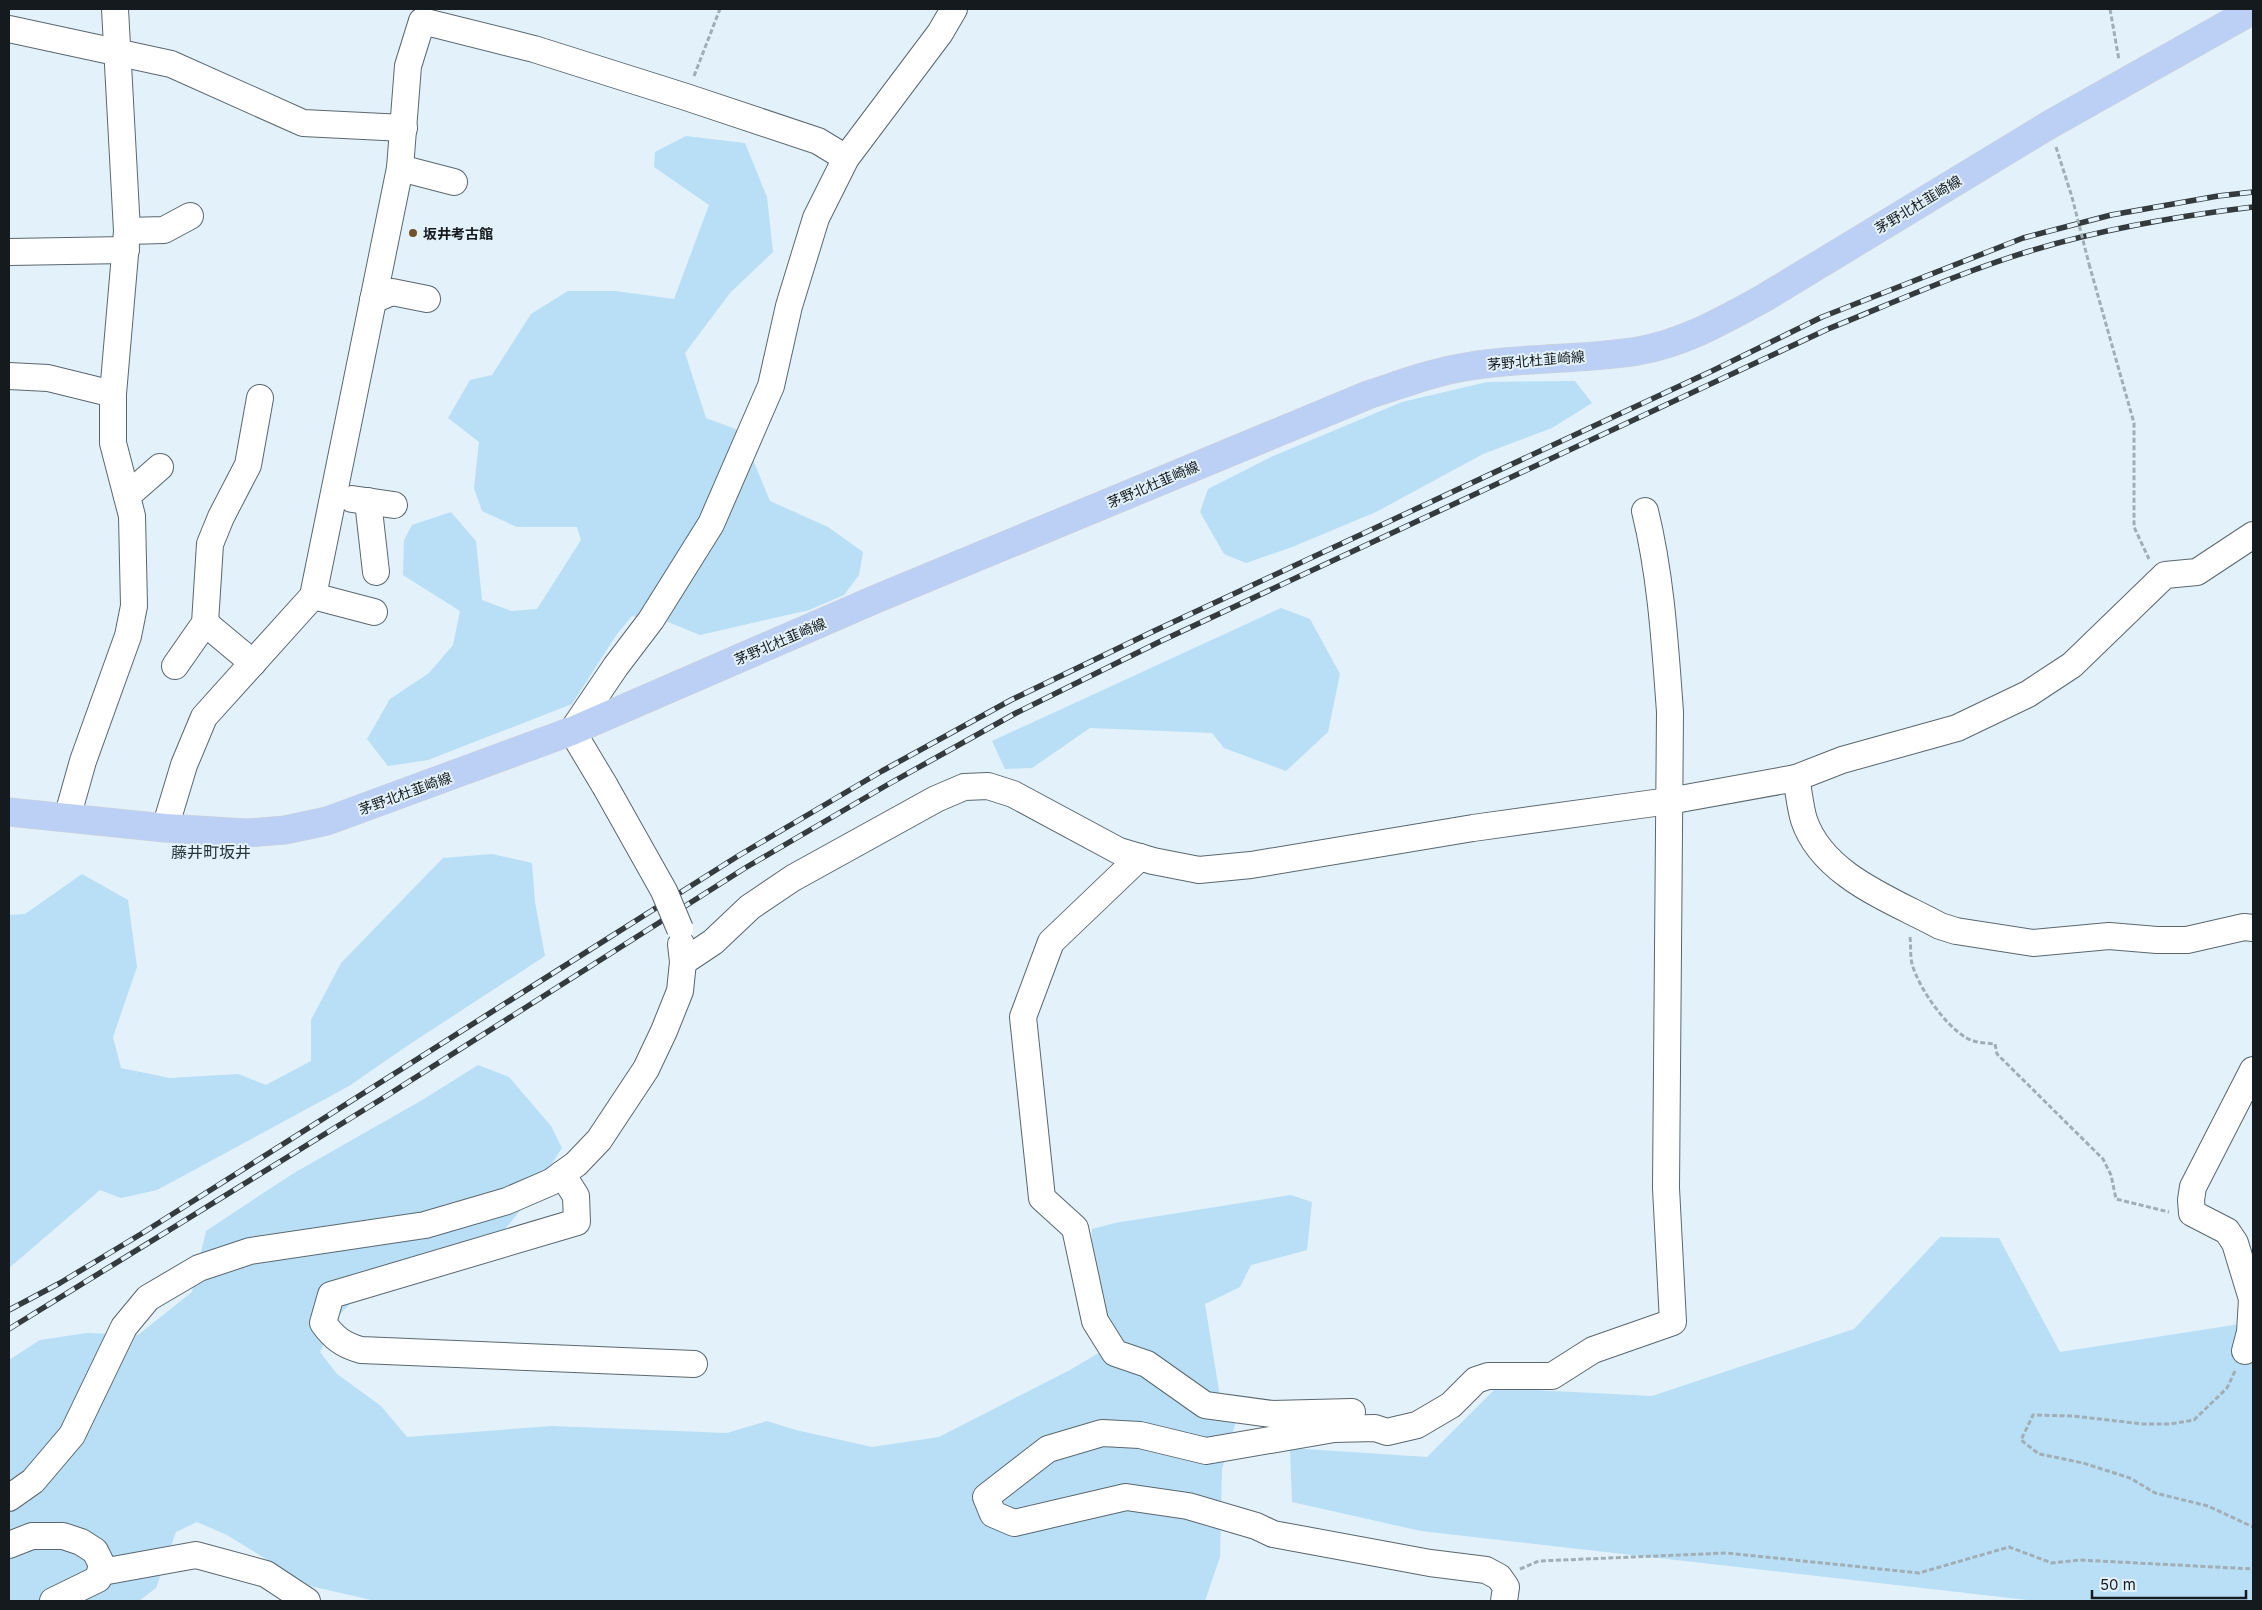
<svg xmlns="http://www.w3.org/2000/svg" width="2262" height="1610" font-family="Inter,'Noto Sans JP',sans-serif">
<rect width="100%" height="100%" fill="#e2f1fa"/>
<g fill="#b8dff5">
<path d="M686 136 745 143 767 197 773 252 730 293 685 353 706 418 741 431 770 501 828 527 863 552 859 575 844 595 809 610 700 635 668 622 632 616 617 634 572 704 428 760 388 766 367 739 390 699 429 673 453 645 460 611 403 575 404 540 412 525 451 512 476 541 482 600 511 611 537 609 581 540 577 527H517L482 511 474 488 479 442 448 418 470 380 492 375 531 314 568 291H615L674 299 709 205 654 167 655 152Z"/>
<path d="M1575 381 1592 403 1552 428 1483 454 1376 512 1292 547 1246 563 1224 554 1200 512 1208 489 1271 457 1402 402 1487 382Z"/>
<path d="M1281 608 1310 619 1340 674 1328 732 1286 771 1224 748 1212 733 1090 728 1032 768 1005 769 992 741Z"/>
<path d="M492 854 532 863 535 902 545 956 407 1046 349 1086 157 1190 121 1198 100 1190 9 1268V915L25 914 82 874 128 900 137 967 113 1037 121 1068 170 1078 238 1074 266 1085 311 1061V1020L341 963 443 858Z"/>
<path d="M478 1065 509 1077 551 1126 562 1148 522 1208 485 1254 354 1300 337 1317 320 1352 337 1374 381 1406 407 1437 552 1426 727 1433 767 1421 796 1430 872 1447 939 1437 1070 1370 1107 1348 1089 1278 1092 1229 1115 1223 1291 1195 1312 1202 1307 1250 1251 1265 1240 1287 1205 1304 1221 1403 1238 1414 1222 1469 1220 1557 1205 1601H376L310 1586 227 1535 197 1522 176 1532 156 1588 139 1601H9V1360L40 1340 87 1333 138 1335 192 1292 206 1231 294 1173 424 1099Z"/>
<path d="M1940 1237 1999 1238 2060 1352 2253 1322V1601H2037L1421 1531 1292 1502 1290 1448 1427 1457 1496 1388 1652 1396 1854 1329Z"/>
</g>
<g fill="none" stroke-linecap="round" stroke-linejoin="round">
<g stroke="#5a676f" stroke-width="28">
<g id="minor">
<path d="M9 29 171 64 303 123 404 128"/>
<path d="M400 168 454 182"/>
<path d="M127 231 164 230 190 216"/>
<path d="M9 252 126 250"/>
<path d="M373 300 392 292 427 299"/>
<path d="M9 376 48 378 113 394"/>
<path d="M127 496 160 467"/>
<path d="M352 499 394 505"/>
<path d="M368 501 376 572"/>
<path d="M313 596 374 612"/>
<path d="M205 623 253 663"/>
<path d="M175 666 205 623 210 544 221 517 248 465 260 398"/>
<path d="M1796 778C1799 792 1800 807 1804 820 1823 876 1892 900 1940 926L1956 931 2033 943 2109 936 2157 940H2187L2244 927 2253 928"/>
<path d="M605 786 572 731 616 666 651 620 711 524 771 386 789 306 816 218 846 158 940 33 954 9"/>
<path d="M67 818 83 761 128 636 134 606 132 516 113 443V394L127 231 115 9"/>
<path d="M165 828 184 765 204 717 313 596 400 168 408 66 422 21 534 49 686 97 818 141 846 158"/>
<path d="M1140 857 1051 942 1023 1017 1042 1198 1075 1228 1095 1321 1115 1353 1147 1364 1205 1405 1272 1414 1352 1412"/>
<path d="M683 962 713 942 750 907 793 878 936 799 964 787 988 786 1013 794 1119 851 1153 861 1199 870 1251 865 1473 828 1669 801 1796 778 1842 760 1957 728 2028 694 2072 665 2165 575 2197 572 2253 535"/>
<path d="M562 1174 576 1196 577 1222 331 1295 323 1323C334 1338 343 1345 361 1350L694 1364"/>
<path d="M2245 1351 2250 1332 2252 1299 2235 1243 2227 1231 2192 1213 2191 1200 2193 1187 2253 1070"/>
<path d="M9 1498 33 1481 72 1435 124 1327 148 1298 199 1268 250 1251 425 1225 507 1201 551 1182 576 1164 599 1140 646 1069 664 1031 680 991 683 962 681 944"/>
<path d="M9 1545 32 1536H63L81 1542 95 1551 102 1565 98 1579 53 1601"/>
<path d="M102 1572 196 1555 266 1574 307 1601"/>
<path d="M1504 1601 1506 1587 1499 1577 1486 1570 1430 1563 1273 1534 1256 1526 1188 1506 1126 1497 1014 1523 993 1514 986 1497 1048 1449 1102 1433 1140 1435 1206 1451 1334 1429 1375 1428 1387 1432 1417 1425 1451 1405 1476 1380 1488 1376H1552L1593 1350 1673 1322 1666 1188 1670 712C1665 644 1661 576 1645 511"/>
</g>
</g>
<g stroke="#d0d1d2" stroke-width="29">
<path id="major" d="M9 812 165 828 247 833 285 830 327 821 572 731 876 599 1368 395C1402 384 1436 371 1471 366 1526 357 1583 360 1638 351 1684 343 1724 320 1764 298L2049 125 2253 10"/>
</g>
<g stroke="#a2aeb5" stroke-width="3" stroke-dasharray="5 2.5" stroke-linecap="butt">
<path d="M2110 9 2119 60"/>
<path d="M694 76 720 9"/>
<path d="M2056 147 2072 197"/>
<path d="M2089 264 2134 423V527L2149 559"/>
<path d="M1910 937C1911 946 1910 955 1912 964 1919 988 1944 1024 1965 1037 1974 1043 1985 1043 1995 1044L1997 1054 2103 1159 2111 1175 2116 1199 2169 1212"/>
<path d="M2235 1371 2227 1388 2194 1420 2170 1424H2143L2073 1416 2033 1415 2021 1440 2039 1454 2083 1463 2130 1478 2155 1493 2208 1506 2253 1527"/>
<path d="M1520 1569 1539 1561 1727 1553 1919 1573 2009 1547 2052 1563 2080 1560 2253 1569"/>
</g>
<use href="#minor" stroke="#fff" stroke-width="26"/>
<use href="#major" stroke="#bcd0f5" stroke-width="28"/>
<g stroke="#333b3f" stroke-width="5.5">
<g id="rail">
<path d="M9 1310 60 1283 141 1234 738 856 882 771 1011 700 1154 631 1714 370 1822 317 2023 238 2111 215 2218 196 2253 192"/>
<path d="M9 1329 380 1100 745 868 887 785 1016 713 1159 642 1828 329C1895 302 1961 272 2030 251 2102 229 2178 216 2253 207"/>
</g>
</g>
<use href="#rail" stroke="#e2f1fa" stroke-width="4" stroke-dasharray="11" stroke-linecap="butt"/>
<g stroke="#5a676f" stroke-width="28" stroke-linecap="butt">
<path id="minor-bridge" d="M605 786 664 891 680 929"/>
</g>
<path stroke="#a2aeb5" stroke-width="3" stroke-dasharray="5 2.5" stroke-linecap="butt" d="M2072 197 2089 264"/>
<use href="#minor-bridge" stroke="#fff" stroke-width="26"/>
</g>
<circle fill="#715327" stroke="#e2f1fa" stroke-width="2" cx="413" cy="233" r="5"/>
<g text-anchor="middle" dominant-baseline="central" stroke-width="4" stroke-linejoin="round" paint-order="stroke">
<g font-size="14" fill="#141a1d" stroke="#e2f1fa">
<text transform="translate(1918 204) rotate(-31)">茅野北杜韮崎線</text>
<text transform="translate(1536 360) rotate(-5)">茅野北杜韮崎線</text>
<text transform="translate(1153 484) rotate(-23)">茅野北杜韮崎線</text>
<text transform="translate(780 641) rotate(-23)">茅野北杜韮崎線</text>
<text transform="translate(405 793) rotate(-20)">茅野北杜韮崎線</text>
</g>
<g font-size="14" font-weight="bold" fill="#141a1d" stroke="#e2f1fa" text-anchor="start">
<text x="423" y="233">坂井考古館</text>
</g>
<g font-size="16" fill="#28343b" stroke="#e2f1fa">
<text x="211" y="852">藤井町坂井</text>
</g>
</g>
<rect width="2262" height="1610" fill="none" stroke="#141a1d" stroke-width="20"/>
<path d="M2092 1590v8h154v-8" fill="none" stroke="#141a1d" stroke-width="2.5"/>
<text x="2100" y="1590" font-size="15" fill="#141a1d" stroke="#e2f1fa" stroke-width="4" paint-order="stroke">50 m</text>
</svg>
